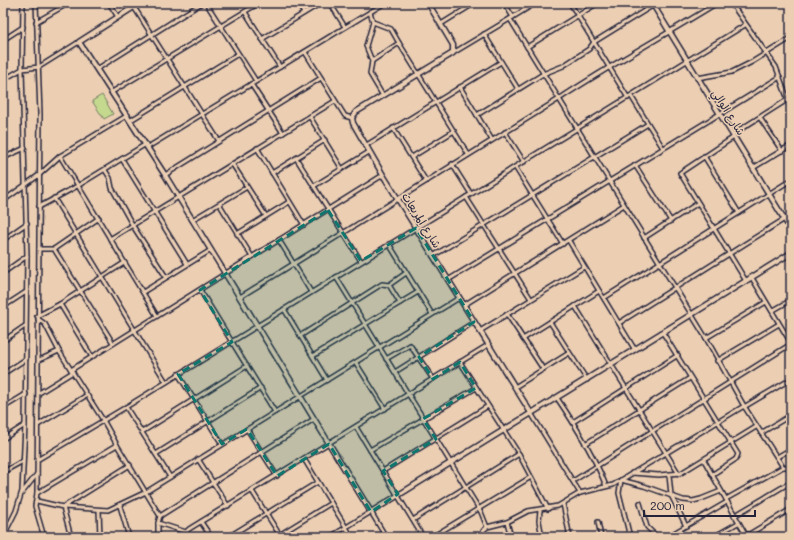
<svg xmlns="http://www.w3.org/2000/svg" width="794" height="540" font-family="Mali,'Playpen Sans Arabic',sans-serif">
<rect width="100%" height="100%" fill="#eccfb3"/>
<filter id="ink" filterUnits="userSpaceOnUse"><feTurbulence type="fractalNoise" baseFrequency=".025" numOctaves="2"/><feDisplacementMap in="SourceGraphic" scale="8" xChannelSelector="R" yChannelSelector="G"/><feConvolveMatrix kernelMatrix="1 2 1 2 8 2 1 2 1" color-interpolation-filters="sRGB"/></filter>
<g filter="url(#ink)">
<path fill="#c5d98e" stroke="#747e64" d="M102 95 113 114 104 119 92 101Z"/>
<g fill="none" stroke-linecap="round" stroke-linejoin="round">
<g stroke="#22223b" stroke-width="6">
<g id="street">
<path d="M36 3 40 114 37 493 35 506 44 537"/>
<path d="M109 3 118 17"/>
<path d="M206 3 256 81"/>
<path d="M297 3 304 13"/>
<path d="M330 3 345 27"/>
<path d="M504 3 513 17"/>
<path d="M570 3 628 98"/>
<path d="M731 3 776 67 791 108"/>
<path d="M134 7 219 141"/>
<path d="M245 12 280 67"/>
<path d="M370 12 373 22 366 46 372 61 370 74 383 96"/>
<path d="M510 19 706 338 744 406 783 467"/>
<path d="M36 22 69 3"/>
<path d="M441 24 475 3"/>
<path d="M484 34 518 89"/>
<path d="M262 39 321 3"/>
<path d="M3 40 23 27"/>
<path d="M399 43 468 154"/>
<path d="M527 47 598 3"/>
<path d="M305 52 345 116 352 118"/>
<path d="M453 53 536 3"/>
<path d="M372 61 399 43 391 29 373 22"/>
<path d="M97 69 202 3"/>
<path d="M697 78 732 72 752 62 791 38"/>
<path d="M3 80 22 69 39 67 79 42"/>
<path d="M251 84 283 133"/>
<path d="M460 87 492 140"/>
<path d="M112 92 259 3"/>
<path d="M631 96 663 148"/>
<path d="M477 115 543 74 563 66 589 49 594 42 657 3"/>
<path d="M310 117 342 169"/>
<path d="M760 118 782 151"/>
<path d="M131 120 238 54"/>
<path d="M393 128 426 181"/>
<path d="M505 132 524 162"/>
<path d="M733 134 787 100"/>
<path d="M734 137 680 173 746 281"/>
<path d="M365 146 501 62"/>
<path d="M148 147 385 3"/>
<path d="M257 148 304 225"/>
<path d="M60 156 157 316"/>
<path d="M704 156 739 213"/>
<path d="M412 157 454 131"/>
<path d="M3 158 25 148"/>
<path d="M296 158 361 261"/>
<path d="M122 159 187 264"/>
<path d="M452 164 471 194"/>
<path d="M233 165 266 216"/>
<path d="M635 165 671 221"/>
<path d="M515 167 563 244"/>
<path d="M753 168 791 145"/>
<path d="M105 170 110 178 112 188 133 226 166 277"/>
<path d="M272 173 325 140"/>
<path d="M165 175 321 78"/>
<path d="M314 186 369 152"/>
<path d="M466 197 531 299"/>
<path d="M54 198 166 382"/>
<path d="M3 201 39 175 60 156 128 115"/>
<path d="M220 205 252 257"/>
<path d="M39 207 79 185 146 144"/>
<path d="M192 220 247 187"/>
<path d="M237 234 289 202"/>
<path d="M644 238 698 203"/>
<path d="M110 239 335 101"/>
<path d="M3 240 27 223"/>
<path d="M279 240 311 292"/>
<path d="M569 241 635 350"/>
<path d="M389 244 432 314"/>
<path d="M39 249H54L99 218"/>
<path d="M54 249 113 343"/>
<path d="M433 256 648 124"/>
<path d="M3 273 27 256"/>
<path d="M336 277 481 512 487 527 483 531V537"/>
<path d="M752 278 791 343"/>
<path d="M448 280 780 77"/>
<path d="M389 285 406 273"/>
<path d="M200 290 275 412"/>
<path d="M143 292 211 250"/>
<path d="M240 297 559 99C610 65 664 36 717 3"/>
<path d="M604 298 791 180"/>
<path d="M60 304 92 357"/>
<path d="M464 305 624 205"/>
<path d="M575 306 679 474"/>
<path d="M3 307 26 292"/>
<path d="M284 309 327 380"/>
<path d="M772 311 791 300"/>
<path d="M507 314 543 369"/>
<path d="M37 316 60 304 124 263"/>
<path d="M38 319 45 324 59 351 103 420 117 445 160 516"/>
<path d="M550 322 587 380"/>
<path d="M619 323 791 215"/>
<path d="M480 331 584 267"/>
<path d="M663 333 738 454 736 459 713 474"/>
<path d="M300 336 382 284 389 285 400 303"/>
<path d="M706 338 766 302"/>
<path d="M523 339 599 291"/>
<path d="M3 341 25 326"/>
<path d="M313 356 418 292"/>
<path d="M386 359 410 345 433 379"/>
<path d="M39 360 59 351"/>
<path d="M717 361 779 324"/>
<path d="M460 362 519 454 548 509"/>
<path d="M356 363 385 409"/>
<path d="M71 370 383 175"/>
<path d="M395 372 474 322"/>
<path d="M3 374 26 359"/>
<path d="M178 374 222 444"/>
<path d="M515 387 569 353"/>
<path d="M39 393 73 372"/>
<path d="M557 398C576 426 594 455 606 486"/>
<path d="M126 407 170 477"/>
<path d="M744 407 791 379"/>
<path d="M3 408 26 394"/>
<path d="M531 413 580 493"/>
<path d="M573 422 678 355"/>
<path d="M38 425 87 395"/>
<path d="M356 427 423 537"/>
<path d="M247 429 277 476"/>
<path d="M142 432 247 366"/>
<path d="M761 433 791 415"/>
<path d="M3 439 25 425"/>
<path d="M585 444 690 378"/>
<path d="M370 450 476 388"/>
<path d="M156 454 261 388"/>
<path d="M777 457 791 449"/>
<path d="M198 459 228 506"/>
<path d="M304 459 352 537"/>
<path d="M37 460 126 407 745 25"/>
<path d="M704 460 747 537"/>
<path d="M130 465 63 507 108 510 146 492 459 298"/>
<path d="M383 471 488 406"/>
<path d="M3 472 23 461"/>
<path d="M632 473 659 475 681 473 756 427"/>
<path d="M669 475 671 495 686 526"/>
<path d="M621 480 644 486 683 500 693 501 701 499 721 491"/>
<path d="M621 480 619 493 630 537"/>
<path d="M573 481 791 344"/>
<path d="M252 491 281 537"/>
<path d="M22 493 37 474"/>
<path d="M37 493 117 445"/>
<path d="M726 499 783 467H791"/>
<path d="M37 501 63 507 71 537"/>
<path d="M640 503 647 527 657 537"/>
<path d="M563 504 570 537"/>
<path d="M120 506 129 537"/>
<path d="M99 510 100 537"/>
<path d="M540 510 539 521 542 537"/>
<path d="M734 516 791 482"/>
<path d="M413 520 519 454"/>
<path d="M201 522 211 537"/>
<path d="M507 522 511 537"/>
<path d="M598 522 601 537"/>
<path d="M158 523 186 532"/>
<path d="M487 527 507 522 528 511 558 506 580 493 613 485 744 406"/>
<path d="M746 536 791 509"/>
<path d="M3 537 16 511 22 491 25 425 27 256 22 69 23 3"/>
<path d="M158 537V523L160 516 314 419"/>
<path d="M186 537V532L189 529 488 345"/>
<path d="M228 537 318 482"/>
<path d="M276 537 331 503"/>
<path d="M330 537 371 512 386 537"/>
<path d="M432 537 531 477"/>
<path d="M667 537 727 502"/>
<path d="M713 537 738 523"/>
<path d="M786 537 791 534"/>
</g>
</g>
<g stroke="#22223b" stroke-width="7">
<g id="secondary">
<path d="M140 3 79 42 165 175 371 512 791 253"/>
<path d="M428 3 453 45V53L356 112 352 118 353 123 383 175 531 413"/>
<path d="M652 3 791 230"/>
</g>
</g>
<use href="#street" stroke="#eccfb3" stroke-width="3"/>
<use href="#secondary" stroke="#eccfb3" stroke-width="4"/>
</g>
</g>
<path fill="#0f766e" fill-opacity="0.2" stroke="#0f766e" stroke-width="3" stroke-dasharray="8 5" stroke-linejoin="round" d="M328 210 361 261 416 228 474 322 419 357 433 379 460 362 476 388 423 419 436 439 383 471 398 494 371 512 329 444 277 476 247 429 222 444 178 374 232 342 200 290Z"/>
<g text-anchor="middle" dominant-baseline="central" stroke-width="3" stroke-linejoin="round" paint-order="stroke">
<g font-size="11" fill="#22223b" stroke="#eccfb3">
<text transform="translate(729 112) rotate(58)">شارع الوالي</text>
<text transform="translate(422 220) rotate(58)">شارع المربعات</text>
</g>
</g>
<rect width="794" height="540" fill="none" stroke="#eccfb3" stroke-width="16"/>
<rect x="8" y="8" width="778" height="524" fill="none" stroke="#22223b" stroke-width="1.5" filter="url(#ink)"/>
<path d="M644 510v6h111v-6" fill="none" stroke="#22223b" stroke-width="2"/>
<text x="650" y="510" font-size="12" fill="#22223b" stroke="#eccfb3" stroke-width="3" paint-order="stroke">200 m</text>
</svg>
